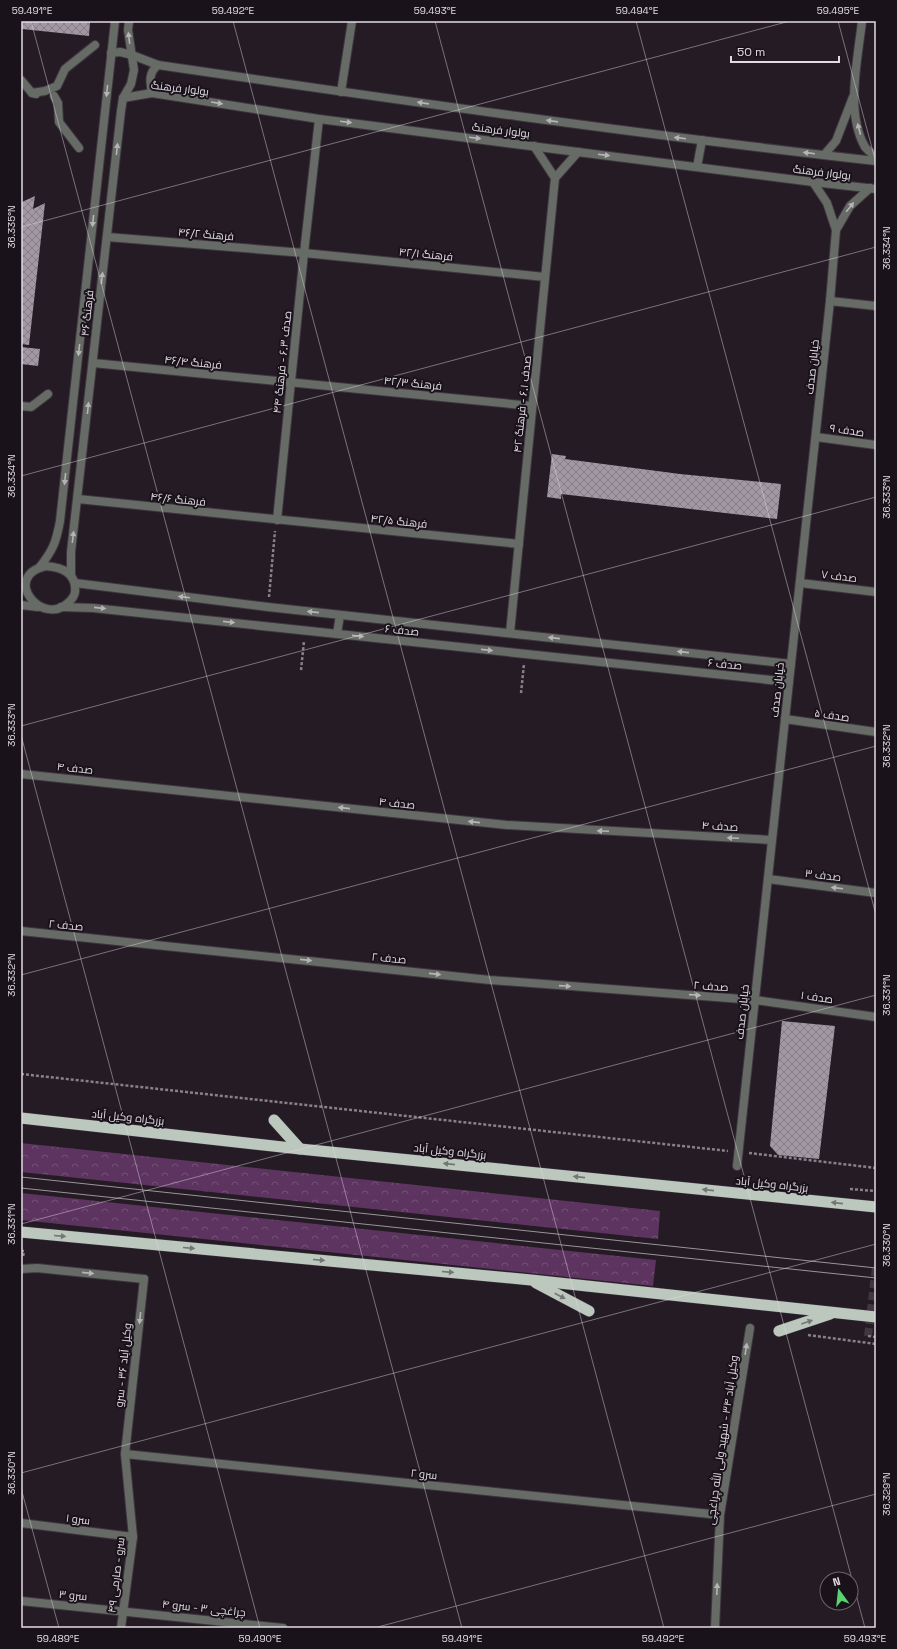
<svg xmlns="http://www.w3.org/2000/svg" width="897" height="1649" font-family="'Space Grotesk',Cairo,sans-serif">
<defs>
<pattern id="forest-crowns" width="20" height="18" patternUnits="userSpaceOnUse"><rect width="20" height="18" fill="#5c345f"/><path d="M2 6a3 3 0 1 1 6 0M12 15a3 3 0 1 1 6 0" fill="none" stroke="#735176"/></pattern>
<pattern id="building-cross-hatch" width="8" height="8" patternUnits="userSpaceOnUse"><rect width="8" height="8" fill="#a297a3"/><path d="M0 0l8 8M0 8l8-8" fill="none" stroke="#867e86"/></pattern>
</defs>
<rect width="100%" height="100%" fill="#241b24"/>
<g fill="url(#forest-crowns)">
<path d="M21 1143 660 1211 658 1239 21 1172Z"/>
<path d="M21 1193 656 1260 653 1286 21 1220Z"/>
</g>
<g fill="url(#building-cross-hatch)">
<path d="M22 21H90L89 36 22 29Z"/>
<path d="M35 196 33 209 45 203 29 345 21 344V212L22 202Z"/>
<path d="M21 347 40 349 38 366 21 364Z"/>
<path d="M552 454 566 456 565 459 680 474 781 484 777 519 561 494V499L547 497Z"/>
<path d="M782 1021 835 1026 819 1159 778 1155 770 1146Z"/>
</g>
<g fill="none" stroke-linecap="round" stroke-linejoin="round">
<path stroke="#403840" stroke-width="8" stroke-dasharray="8 4" stroke-linecap="butt" d="M868 1336 876 1266"/>
<g stroke="#3f363f" stroke-width="10">
<g id="service">
<path d="M21 80 32 93 36 94"/>
<path d="M32 93 45 91 57 86 65 69 95 45"/>
<path d="M54 96 58 103 59 122 79 148"/>
<path d="M21 406 31 407 48 394"/>
</g>
</g>
<g stroke="#3f363f" stroke-width="10">
<g id="minor">
<path d="M111 53 120 52 132 55"/>
<path d="M341 92 352 21"/>
<path d="M534 146 555 178"/>
<path d="M107 237 304 253 545 277"/>
<path d="M830 301 876 306"/>
<path d="M93 363 532 406"/>
<path d="M816 437 876 445"/>
<path d="M78 499 519 544"/>
<path d="M277 520 304 253 319 119"/>
<path d="M46 566C59 567 74 571 75 587 76 592 74 597 70 601 43 630 0 576 46 566Z"/>
<path d="M39 568C53 550 56 543 60 521L115 21"/>
<path d="M71 576V552L121 111 123 98 131 84 134 70 128 30 129 21"/>
<path d="M75 583 268 607 791 664"/>
<path d="M800 583 876 592"/>
<path d="M21 605 38 607"/>
<path d="M61 607 93 608 789 682"/>
<path d="M510 633 555 178 578 152"/>
<path d="M337 634 340 615"/>
<path d="M785 719 876 732"/>
<path d="M21 774 507 825 772 840"/>
<path d="M768 879 876 893"/>
<path d="M21 931 490 980 755 1000 876 1017"/>
<path d="M125 1454 720 1515"/>
<path d="M21 1523 133 1537"/>
<path d="M21 1601 283 1628"/>
<path d="M121 1628 133 1537 125 1454 144 1279"/>
<path d="M715 1628 720 1515 750 1328"/>
</g>
</g>
<g stroke="#3f363f" stroke-width="10">
<g id="tertiary">
<path d="M862 21C858 59 845 112 865 147 868 151 873 154 876 158"/>
<path d="M132 55 158 65C397 100 636 134 876 161"/>
<path d="M152 93C150 82 148 73 158 65"/>
<path d="M123 98 152 93 319 119 813 182 876 189"/>
<path d="M824 155 836 141 853 97"/>
<path d="M697 167 702 140"/>
<path d="M836 230 850 206 870 188"/>
<path d="M737 1166 830 301 836 230 827 203 813 182"/>
<path d="M21 1269 37 1268 144 1279"/>
</g>
</g>
<g stroke="#3f363f" stroke-width="12">
<g id="trunk">
<path d="M21 1118 300 1149 876 1207"/>
<path d="M274 1120 300 1149"/>
<path d="M21 1232 531 1280 876 1317"/>
<path d="M536 1283 589 1311"/>
<path d="M779 1331 830 1314"/>
</g>
</g>
<g stroke="#888188" stroke-width="2.5" stroke-dasharray="3 2" stroke-linecap="butt">
<path d="M269 597 275 531"/>
<path d="M301 670 304 641"/>
<path d="M521 693 524 664"/>
<path d="M21 1074 728 1151"/>
<path d="M749 1153 876 1168"/>
<path d="M850 1189 876 1191"/>
<path d="M21 1251H24L23 1257H21"/>
<path d="M808 1335 876 1344"/>
<path d="M868 1336 876 1337"/>
</g>
<use href="#service" stroke="#666b66" stroke-width="8"/>
<use href="#minor" stroke="#666b66" stroke-width="8"/>
<use href="#tertiary" stroke="#666b66" stroke-width="8"/>
<use href="#trunk" stroke="#bcc8be" stroke-width="11"/>
<g stroke="#9b949b" stroke-width="1">
<path d="M21 1177 876 1268"/>
<path d="M21 1188 876 1278"/>
</g>
</g>
<defs><path id="oneway-solid" d="M-6-.8H1V-3.2L6.5 0L1 3.2V.8H-6Z"/></defs>
<g fill="#b7b4b7">
<use href="#oneway-solid" transform="translate(129 38) rotate(-97)"/>
<use href="#oneway-solid" transform="translate(107 91) rotate(96)"/>
<use href="#oneway-solid" transform="translate(217 103) rotate(9)"/>
<use href="#oneway-solid" transform="translate(423 103) rotate(-172)"/>
<use href="#oneway-solid" transform="translate(552 121) rotate(-172)"/>
<use href="#oneway-solid" transform="translate(346 122) rotate(7)"/>
<use href="#oneway-solid" transform="translate(859 129) rotate(-105)"/>
<use href="#oneway-solid" transform="translate(475 138) rotate(7)"/>
<use href="#oneway-solid" transform="translate(680 138) rotate(-173)"/>
<use href="#oneway-solid" transform="translate(117 149) rotate(-84)"/>
<use href="#oneway-solid" transform="translate(809 153) rotate(-173)"/>
<use href="#oneway-solid" transform="translate(604 155) rotate(7)"/>
<use href="#oneway-solid" transform="translate(850 207) rotate(-52)"/>
<use href="#oneway-solid" transform="translate(93 221) rotate(96)"/>
<use href="#oneway-solid" transform="translate(102 278) rotate(-84)"/>
<use href="#oneway-solid" transform="translate(79 350) rotate(96)"/>
<use href="#oneway-solid" transform="translate(88 408) rotate(-84)"/>
<use href="#oneway-solid" transform="translate(65 479) rotate(96)"/>
<use href="#oneway-solid" transform="translate(73 537) rotate(-83)"/>
<use href="#oneway-solid" transform="translate(184 597) rotate(-173)"/>
<use href="#oneway-solid" transform="translate(100 608) rotate(6)"/>
<use href="#oneway-solid" transform="translate(313 612) rotate(-174)"/>
<use href="#oneway-solid" transform="translate(229 622) rotate(6)"/>
<use href="#oneway-solid" transform="translate(358 636) rotate(6)"/>
<use href="#oneway-solid" transform="translate(554 638) rotate(-174)"/>
<use href="#oneway-solid" transform="translate(487 650) rotate(6)"/>
<use href="#oneway-solid" transform="translate(683 652) rotate(-174)"/>
<use href="#oneway-solid" transform="translate(344 808) rotate(-174)"/>
<use href="#oneway-solid" transform="translate(474 822) rotate(-174)"/>
<use href="#oneway-solid" transform="translate(603 831) rotate(-177)"/>
<use href="#oneway-solid" transform="translate(733 838) rotate(-177)"/>
<use href="#oneway-solid" transform="translate(837 888) rotate(-173)"/>
<use href="#oneway-solid" transform="translate(306 960) rotate(6)"/>
<use href="#oneway-solid" transform="translate(435 974) rotate(6)"/>
<use href="#oneway-solid" transform="translate(565 986) rotate(4)"/>
<use href="#oneway-solid" transform="translate(695 995) rotate(4)"/>
<use href="#oneway-solid" transform="translate(88 1273) rotate(6)"/>
<use href="#oneway-solid" transform="translate(140 1318) rotate(96)"/>
<use href="#oneway-solid" transform="translate(746 1349) rotate(-81)"/>
<use href="#oneway-solid" transform="translate(717 1589) rotate(-88)"/>
</g>
<g fill="#737675">
<use href="#oneway-solid" transform="translate(449 1164) rotate(-174)"/>
<use href="#oneway-solid" transform="translate(579 1177) rotate(-174)"/>
<use href="#oneway-solid" transform="translate(708 1190) rotate(-174)"/>
<use href="#oneway-solid" transform="translate(837 1203) rotate(-174)"/>
<use href="#oneway-solid" transform="translate(60 1236) rotate(5)"/>
<use href="#oneway-solid" transform="translate(189 1248) rotate(5)"/>
<use href="#oneway-solid" transform="translate(319 1260) rotate(5)"/>
<use href="#oneway-solid" transform="translate(448 1272) rotate(5)"/>
<use href="#oneway-solid" transform="translate(560 1296) rotate(28)"/>
<use href="#oneway-solid" transform="translate(807 1322) rotate(-19)"/>
</g>
<path fill="none" stroke="#e2dce2" stroke-width="1" stroke-opacity="0.45" d="M31 21 462 1628M233 21 664 1628M435 21 865 1628M636 21 876 915M838 21 876 163M21 227 790 21M21 476 876 247M21 726 876 497M21 735 260 1628M21 975 876 746M21 1224 876 995M21 1473 876 1244M21 1488 59 1628M374 1628 876 1494"/>
<g text-anchor="middle" dominant-baseline="central" stroke-width="4" stroke-linejoin="round" paint-order="stroke">
<g font-size="11" fill="#e2dce2" stroke="#1a121b">
<text transform="translate(180 88) rotate(7)">بولوار فرهنگ</text>
<text transform="translate(501 130) rotate(7)">بولوار فرهنگ</text>
<text transform="translate(822 172) rotate(7)">بولوار فرهنگ</text>
<text transform="translate(206 234) rotate(5)">فرهنگ ۴۶/۲</text>
<text transform="translate(426 254) rotate(6)">فرهنگ ۴۲/۱</text>
<text transform="translate(87 313) rotate(-84)">فرهنگ ۴۶</text>
<text transform="translate(193 362) rotate(6)">فرهنگ ۴۶/۴</text>
<text transform="translate(282 362) rotate(-84)">صدف ۶.۳ - فرهنگ ۴۴</text>
<text transform="translate(812 367) rotate(-84)">خیابان صدف</text>
<text transform="translate(413 383) rotate(6)">فرهنگ ۴۲/۳</text>
<text transform="translate(522 404) rotate(-84)">صدف ۶.۱ - فرهنگ ۴۲</text>
<text transform="translate(847 430) rotate(8)">صدف ۹</text>
<text transform="translate(178 499) rotate(6)">فرهنگ ۴۶/۶</text>
<text transform="translate(399 521) rotate(6)">فرهنگ ۴۲/۵</text>
<text transform="translate(839 576) rotate(7)">صدف ۷</text>
<text transform="translate(402 630) rotate(6)">صدف ۶</text>
<text transform="translate(725 664) rotate(6)">صدف ۶</text>
<text transform="translate(777 690) rotate(-84)">خیابان صدف</text>
<text transform="translate(832 715) rotate(8)">صدف ۵</text>
<text transform="translate(75 768) rotate(6)">صدف ۴</text>
<text transform="translate(397 803) rotate(6)">صدف ۴</text>
<text transform="translate(720 826) rotate(3)">صدف ۴</text>
<text transform="translate(823 875) rotate(7)">صدف ۳</text>
<text transform="translate(66 925) rotate(6)">صدف ۲</text>
<text transform="translate(389 958) rotate(6)">صدف ۲</text>
<text transform="translate(711 986) rotate(4)">صدف ۲</text>
<text transform="translate(817 997) rotate(8)">صدف ۱</text>
<text transform="translate(742 1012) rotate(-84)">خیابان صدف</text>
<text transform="translate(128 1117) rotate(6)">بزرگراه وکیل آباد</text>
<text transform="translate(450 1151) rotate(6)">بزرگراه وکیل آباد</text>
<text transform="translate(772 1184) rotate(6)">بزرگراه وکیل آباد</text>
<text transform="translate(123 1365) rotate(-84)">وکیل آباد ۳۶ - سرو</text>
<text transform="translate(722 1440) rotate(-82)">وکیل آباد ۳۴ - شهید ولی الله چراغچی</text>
<text transform="translate(424 1474) rotate(6)">سرو ۲</text>
<text transform="translate(78 1519) rotate(7)">سرو ۱</text>
<text transform="translate(116 1575) rotate(-83)">سرو - صارمی ۴۹</text>
<text transform="translate(73 1595) rotate(5)">سرو ۳</text>
<text transform="translate(204 1608) rotate(6)">چراغچی ۳ - سرو ۴</text>
</g>
</g>
<rect width="897" height="1649" fill="none" stroke="#1a121b" stroke-width="44"/>
<g transform="translate(839 1591) rotate(345)"><circle r="19" fill="#1a121b" stroke="#6a636b"/>
<path d="M0-3L7 15L0 10L-7 15Z" fill="#58d570"/>
<text y="-6" font-size="11" font-weight="bold" text-anchor="middle" fill="#e2dce2">N</text>
</g>
<path d="M731 56v6h108v-6" fill="none" stroke="#e2dce2" stroke-width="2"/>
<text x="737" y="56" font-size="12" fill="#e2dce2" stroke="#1a121b" stroke-width="3" paint-order="stroke">50 m</text>
<rect x="22" y="22" width="853" height="1605" fill="none" stroke="#e2dce2" stroke-width="1.5"/>
<g font-size="10" text-anchor="middle" fill="#e2dce2">
<text x="32" y="14">59.491°E</text>
<text x="233" y="14">59.492°E</text>
<text x="435" y="14">59.493°E</text>
<text x="637" y="14">59.494°E</text>
<text x="838" y="14">59.495°E</text>
<text transform="translate(11 227) rotate(-90)" y="4">36.335°N</text>
<text transform="translate(886 248) rotate(-90)" y="4">36.334°N</text>
<text transform="translate(11 476) rotate(-90)" y="4">36.334°N</text>
<text transform="translate(886 497) rotate(-90)" y="4">36.333°N</text>
<text transform="translate(11 725) rotate(-90)" y="4">36.333°N</text>
<text transform="translate(886 746) rotate(-90)" y="4">36.332°N</text>
<text transform="translate(11 975) rotate(-90)" y="4">36.332°N</text>
<text transform="translate(886 995) rotate(-90)" y="4">36.331°N</text>
<text transform="translate(11 1224) rotate(-90)" y="4">36.331°N</text>
<text transform="translate(886 1245) rotate(-90)" y="4">36.330°N</text>
<text transform="translate(11 1473) rotate(-90)" y="4">36.330°N</text>
<text transform="translate(886 1494) rotate(-90)" y="4">36.329°N</text>
<text x="58" y="1642">59.489°E</text>
<text x="260" y="1642">59.490°E</text>
<text x="462" y="1642">59.491°E</text>
<text x="663" y="1642">59.492°E</text>
<text x="865" y="1642">59.493°E</text>
</g>
</svg>
